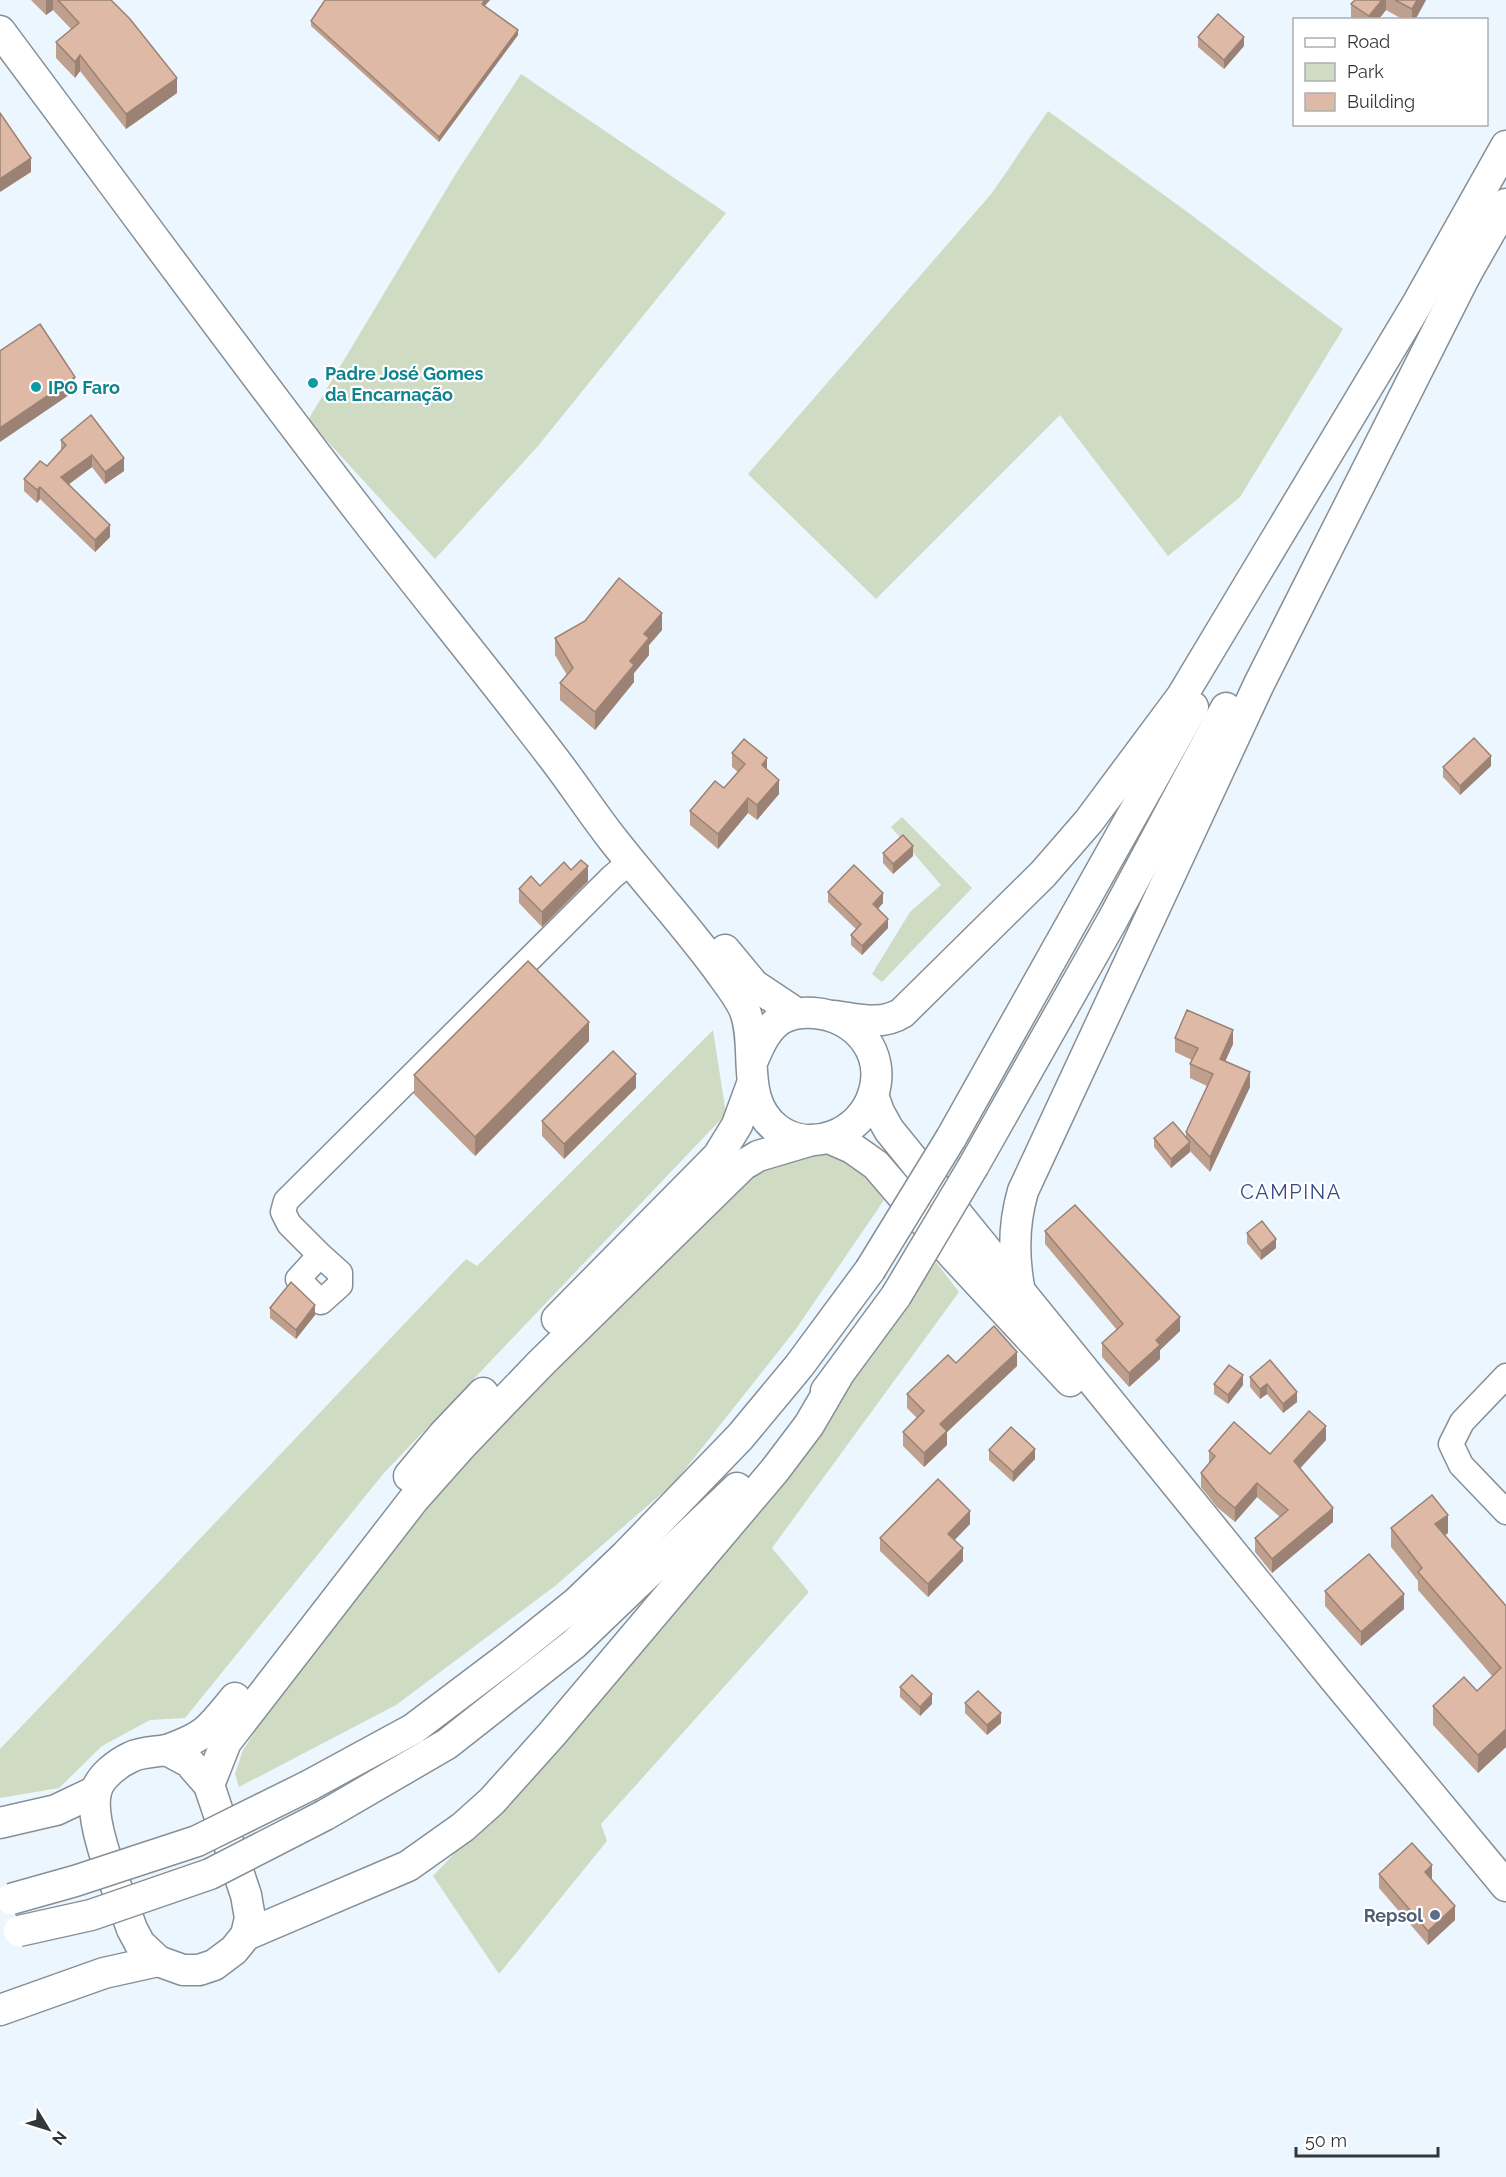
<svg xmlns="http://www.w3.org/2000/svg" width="1506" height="2177" font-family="Raleway,sans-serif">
<rect width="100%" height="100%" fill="#ecf6fe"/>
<g fill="#cfdbc3">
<path d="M521 74 726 213 538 446 435 559 308 420 455 175Z"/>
<path d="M1048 111 1186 211 1343 329 1240 497 1168 556 1060 415 876 599 748 474 992 193Z"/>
<path d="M902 817 972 888 882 982 872 974 910 912 941 885 891 827Z"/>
<path d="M713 1030 726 1114 384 1473 185 1718 150 1720 102 1746 59 1788 0 1798V1749L466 1259 477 1266Z"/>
<path d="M830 1153 859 1168 884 1200 796 1329 675 1482 555 1586 396 1705 239 1787 235 1774 243 1750 297 1668 485 1432 743 1182 780 1158Z"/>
<path d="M936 1262 959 1292 772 1548 809 1592 601 1824 607 1841 499 1974 433 1876 600 1700 755 1510Z"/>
</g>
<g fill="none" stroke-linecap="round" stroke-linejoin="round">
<g stroke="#868f96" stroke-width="27">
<g id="minor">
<path d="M320 1255 340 1273V1285L321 1302 298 1279 320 1255 289 1224 283 1212 286 1201 612 877 631 861"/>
<path d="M1506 1376 1462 1422 1451 1444 1461 1465 1506 1512"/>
</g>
</g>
<g stroke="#868f96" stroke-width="33">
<g id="major">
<path d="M0 31C121 193 240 357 364 517 426 597 490 675 551 755 572 782 590 810 611 837 645 881 684 923 717 968 726 981 739 996 745 1011 759 1049 739 1100 777 1129 811 1154 860 1134 873 1095 887 1053 856 1016 814 1013 802 1012 792 1013 781 1019 766 1029 760 1044 753 1060"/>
<path d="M1458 288 1506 204"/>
<path d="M725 950 754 985 796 1013"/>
<path d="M835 1016C858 1019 881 1026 902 1013L1043 874 1089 821 1182 696 1416 306 1506 146"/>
<path d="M873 1095 879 1112 889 1130 1333 1677 1506 1886"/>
<path d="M829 1138 852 1148 876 1165 953 1255 1070 1381"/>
<path d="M951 1138 1193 707"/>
<path d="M974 1165 1112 921 1226 708"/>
<path d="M1020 1292C1013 1257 1013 1225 1023 1191L1259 684 1467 272"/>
<path d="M557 1319 718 1156 737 1125 752 1084"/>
<path d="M826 1391 896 1296"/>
<path d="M409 1476 443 1435 483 1393"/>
<path d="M167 1750C206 1736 209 1730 235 1698"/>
<path d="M167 1750 189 1762 209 1785 246 1895 250 1918 246 1935 234 1950 214 1965 199 1970H183L158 1961 140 1944 132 1929C121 1897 88 1824 96 1792 99 1777 118 1763 131 1757 141 1752 155 1752 167 1750Z"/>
<path d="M209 1785 226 1742 414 1499 462 1445 541 1363 743 1165 758 1156 812 1140"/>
<path d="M310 1785 413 1729 511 1655 576 1603 626 1555 740 1437 799 1366 870 1270"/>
<path d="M325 1815 447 1744 574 1644 737 1488"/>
<path d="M0 1823 56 1810 96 1791"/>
<path d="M246 1935 408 1866 463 1827 492 1801 552 1734 775 1470 809 1425 837 1377"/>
<path d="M0 2010 104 1973 158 1961"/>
</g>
</g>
<use href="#minor" stroke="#fff" stroke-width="24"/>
<use href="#major" stroke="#fff" stroke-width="30"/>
<g stroke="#868f96" stroke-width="33" stroke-linecap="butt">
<g id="major-bridge">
<path d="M870 1270 951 1138"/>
<path d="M896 1296 974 1165"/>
<path d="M11 1899 75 1881 197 1841 310 1785"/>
<path d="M19 1931 91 1915 210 1874 325 1815"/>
</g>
</g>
<use href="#major-bridge" stroke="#fff" stroke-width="30"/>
</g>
<g fill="#bf9f8e">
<path d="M31 0H111L177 93 126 129 80 71 75 78 56 58V42L71 29 53 10 46 15Z"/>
<path d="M325 0H490L484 6 518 35 439 142 311 26V21Z"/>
<path d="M1355 0H1426L1415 20H1404L1386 10 1378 20H1352L1351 19V4Z"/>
<path d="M1198 37 1244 46 1224 69 1198 47Z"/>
<path d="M61 440 124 471 105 484 92 467 69 484 110 537 95 552 40 499 37 503 24 491V479L47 466 61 450Z"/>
<path d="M662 630 649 645V655L634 673V682L595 730 560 700V683L567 675 555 655V638Z"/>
<path d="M732 753 767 769 779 794 757 820 748 813 718 849 690 825V811L724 788 738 772 732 767Z"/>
<path d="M1491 766 1460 795 1443 777V767Z"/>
<path d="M883 853 913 856 893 874 883 863Z"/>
<path d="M571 870 588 881 542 927 519 903V889L540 886Z"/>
<path d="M828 892 883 903 878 909 888 928 862 955 851 945V935L856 929 828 902Z"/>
<path d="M1175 1038 1233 1044 1225 1061 1250 1087 1210 1172 1190 1151V1152L1171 1168 1154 1147V1138L1186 1137V1132L1207 1086 1190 1078V1064L1192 1060 1175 1052Z"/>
<path d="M589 1041 475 1156 414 1094V1075Z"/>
<path d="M636 1088 564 1159 542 1136V1121Z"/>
<path d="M1045 1231 1180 1331 1160 1350V1359L1129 1387 1102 1357V1343L1117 1330 1045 1244Z"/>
<path d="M1247 1233 1276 1248 1261 1260 1247 1243Z"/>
<path d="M270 1308 315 1315 296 1339 270 1318Z"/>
<path d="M1270 1360 1297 1402 1283 1413 1267 1394 1260 1399 1250 1387V1377Z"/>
<path d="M956 1363 1017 1366 947 1432V1445L924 1467 903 1446V1432L917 1418 907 1408V1394Z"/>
<path d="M1214 1384 1243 1385 1228 1404 1214 1394Z"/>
<path d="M1326 1440 1300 1468 1333 1522 1272 1573 1255 1552V1538L1280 1517 1257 1497 1235 1522 1217 1507 1201 1487V1473L1209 1464V1451L1270 1454Z"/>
<path d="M989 1450 1035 1459 1013 1482 989 1460Z"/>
<path d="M970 1524 954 1540 963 1561 928 1597 880 1551V1538Z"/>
<path d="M1391 1528 1448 1533 1445 1535 1506 1606V1747L1478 1773 1433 1725V1706L1477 1691 1493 1677 1418 1590V1581L1391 1547Z"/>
<path d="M1325 1591 1404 1609 1361 1646 1325 1606Z"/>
<path d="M900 1687 932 1704 920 1716 900 1697Z"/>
<path d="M965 1703 1001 1723 987 1735 965 1713Z"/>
<path d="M1379 1874 1432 1880 1455 1920 1428 1945 1379 1888Z"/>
</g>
<g fill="#9b8274">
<path d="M46 0H53V10L46 15Z"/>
<path d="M485 0H490L482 9V4Z"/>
<path d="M1382 0H1386V10L1378 20H1369V16Z"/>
<path d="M1417 0H1426L1415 20H1412V9Z"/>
<path d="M518 30V35L439 142V137Z"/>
<path d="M1244 37V46L1224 69V60Z"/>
<path d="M80 55V71L75 78V62Z"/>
<path d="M177 78V93L126 129V114Z"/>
<path d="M31 158V172L0 192V179Z"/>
<path d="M75 377V391L0 442V428Z"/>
<path d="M92 455V467L61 490V477Z"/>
<path d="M124 458V471L105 484V472Z"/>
<path d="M40 487V499L37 503V490Z"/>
<path d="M110 525V537L95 552V540Z"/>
<path d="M662 613V630L649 645V655L634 673V682L595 730V712L630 661 644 634Z"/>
<path d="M1491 756V766L1460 795V786Z"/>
<path d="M767 758V773L762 765Z"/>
<path d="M779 780V794L757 820V805Z"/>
<path d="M748 798V813L718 849V834Z"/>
<path d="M913 846V856L893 874V864Z"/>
<path d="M588 866V881L542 927V912Z"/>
<path d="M883 893V903L873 914V904Z"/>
<path d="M888 919V928L862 955V946Z"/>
<path d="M589 1022V1041L475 1156V1137Z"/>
<path d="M1233 1030V1044L1220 1073V1059Z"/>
<path d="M1250 1072V1087L1210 1172V1157Z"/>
<path d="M636 1074V1088L564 1159V1144Z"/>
<path d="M1190 1142V1152L1171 1168V1159Z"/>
<path d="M1276 1239V1248L1261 1260V1251Z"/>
<path d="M315 1305V1315L296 1339V1330Z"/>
<path d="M1180 1317V1331L1160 1350V1359L1129 1387V1373L1156 1340Z"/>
<path d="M1017 1352V1366L947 1432V1445L924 1467V1453L940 1424Z"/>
<path d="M1243 1375V1385L1228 1404V1395Z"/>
<path d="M1267 1384V1394L1260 1399V1389Z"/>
<path d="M1297 1392V1402L1283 1413V1404Z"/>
<path d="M1326 1426V1440L1294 1475V1461Z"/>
<path d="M1035 1449V1459L1013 1482V1472Z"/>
<path d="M1257 1483V1497L1235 1522V1508Z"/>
<path d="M1333 1508V1522L1272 1573V1559Z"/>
<path d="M970 1511V1524L948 1547V1534Z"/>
<path d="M1448 1515V1533L1435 1543V1524Z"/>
<path d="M963 1548V1561L928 1597V1584Z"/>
<path d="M1404 1594V1609L1361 1646V1632Z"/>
<path d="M932 1694V1704L920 1716V1707Z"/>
<path d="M1001 1713V1723L987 1735V1725Z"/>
<path d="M1506 1729V1747L1478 1773V1755Z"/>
<path d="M1432 1865V1880L1425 1872Z"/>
<path d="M1455 1906V1920L1428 1945V1931Z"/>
</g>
<g fill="#deb9a5" stroke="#9b8274" stroke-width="1.5">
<path d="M58 0H111L130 19 177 78 126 114 80 55 75 62 56 42 79 23Z"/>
<path d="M325 0H485L482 4 518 30 439 137 311 21Z"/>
<path d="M1355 0H1382L1369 16 1351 4Z"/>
<path d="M1395 0H1417L1412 9Z"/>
<path d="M1218 14 1244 37 1224 60 1198 37Z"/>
<path d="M0 113 31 158 0 179Z"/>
<path d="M40 324 75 377 0 428V351Z"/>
<path d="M91 415 124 458 105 472 92 455 61 477 110 525 95 540 40 487 37 490 24 479 40 461 47 466 66 445 61 440Z"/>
<path d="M619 578 662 613 644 634 649 638 630 661 634 665 595 712 560 683 573 668 555 638 585 621Z"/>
<path d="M1474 738 1491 756 1460 786 1443 767Z"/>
<path d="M744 739 767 758 762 765 779 780 757 805 748 798 718 834 690 811 715 781 724 788 745 764 732 753Z"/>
<path d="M903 835 913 846 893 864 883 853Z"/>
<path d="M581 860 588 866 542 912 519 889 531 876 540 886 564 862 571 870Z"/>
<path d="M854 865 883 893 873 904 888 919 862 946 851 935 861 924 828 892Z"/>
<path d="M528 961 589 1022 475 1137 414 1075Z"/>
<path d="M1187 1010 1233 1030 1220 1059 1250 1072 1210 1157 1186 1132 1213 1074 1190 1064 1198 1048 1175 1038Z"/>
<path d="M613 1051 636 1074 564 1144 542 1121Z"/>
<path d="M1173 1122 1190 1142 1171 1159 1154 1138Z"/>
<path d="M1075 1205 1180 1317 1156 1340 1160 1345 1129 1373 1102 1343 1123 1324 1045 1231Z"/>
<path d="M1262 1221 1276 1239 1261 1251 1247 1233Z"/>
<path d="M291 1282 315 1305 296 1330 270 1308Z"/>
<path d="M994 1326 1017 1352 940 1424 947 1431 924 1453 903 1432 924 1411 907 1394 948 1355 956 1363Z"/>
<path d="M1270 1360 1297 1392 1283 1404 1267 1384 1260 1389 1250 1377Z"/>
<path d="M1229 1365 1243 1375 1228 1395 1214 1384Z"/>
<path d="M1309 1411 1326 1426 1294 1461 1333 1508 1272 1559 1255 1538 1288 1510 1257 1483 1235 1508 1217 1493 1201 1473 1215 1456 1209 1451 1234 1422 1270 1454Z"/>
<path d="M1011 1427 1035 1449 1013 1472 989 1450Z"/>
<path d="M938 1479 970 1511 948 1534 963 1548 928 1584 880 1538Z"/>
<path d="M1432 1495 1448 1515 1435 1524 1506 1606V1729L1478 1755 1433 1706 1464 1677 1477 1691 1501 1668 1418 1572 1422 1568 1391 1528Z"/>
<path d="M1369 1554 1404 1594 1361 1632 1325 1591Z"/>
<path d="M912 1675 932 1694 920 1707 900 1687Z"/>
<path d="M978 1691 1001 1713 987 1725 965 1703Z"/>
<path d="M1412 1843 1432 1865 1425 1872 1455 1906 1428 1931 1379 1874Z"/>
</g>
<g fill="#0f9aa8" stroke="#fff" stroke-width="2">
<circle cx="313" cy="383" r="6"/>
<circle cx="36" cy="387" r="6"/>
</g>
<circle fill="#5c6f8a" stroke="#fff" stroke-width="2" cx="1435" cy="1915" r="6"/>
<g text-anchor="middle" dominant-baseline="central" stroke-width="4.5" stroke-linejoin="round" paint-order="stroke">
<g font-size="18" font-weight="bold" fill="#0d838f" stroke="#fff" text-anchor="start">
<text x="325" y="373">Padre José Gomes<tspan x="325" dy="21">da Encarnação</tspan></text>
<text x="48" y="387">IPO Faro</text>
</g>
<g font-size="18" font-weight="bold" fill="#4e5e75" stroke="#fff" text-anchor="end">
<text x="1423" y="1915">Repsol</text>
</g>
<g font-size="20" letter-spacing="1.5" fill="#374c86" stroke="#fff">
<text x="1291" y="1192">CAMPINA</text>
</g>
</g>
<rect x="1293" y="18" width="195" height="108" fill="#ffffff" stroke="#adafb0" stroke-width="1.5"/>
<rect x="1305" y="38" width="30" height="9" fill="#ffffff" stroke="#adafb0" stroke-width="1.5"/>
<text x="1347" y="48" font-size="18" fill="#33373a">Road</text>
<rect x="1305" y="63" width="30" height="18" fill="#cfdbc3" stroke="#adafb0" stroke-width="1.5"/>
<text x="1347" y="78" font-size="18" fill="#33373a">Park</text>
<rect x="1305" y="93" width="30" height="18" fill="#deb9a5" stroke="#adafb0" stroke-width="1.5"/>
<text x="1347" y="108" font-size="18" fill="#33373a">Building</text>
<g transform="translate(48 2129) rotate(128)" stroke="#ffffff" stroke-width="4.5" paint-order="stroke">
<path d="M0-4.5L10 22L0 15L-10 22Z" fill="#33373a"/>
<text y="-9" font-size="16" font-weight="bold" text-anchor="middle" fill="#33373a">N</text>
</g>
<path d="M1296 2147v9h142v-9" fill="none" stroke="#33373a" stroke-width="3"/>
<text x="1305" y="2147" font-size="18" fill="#33373a" stroke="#ffffff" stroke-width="4.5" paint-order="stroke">50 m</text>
</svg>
